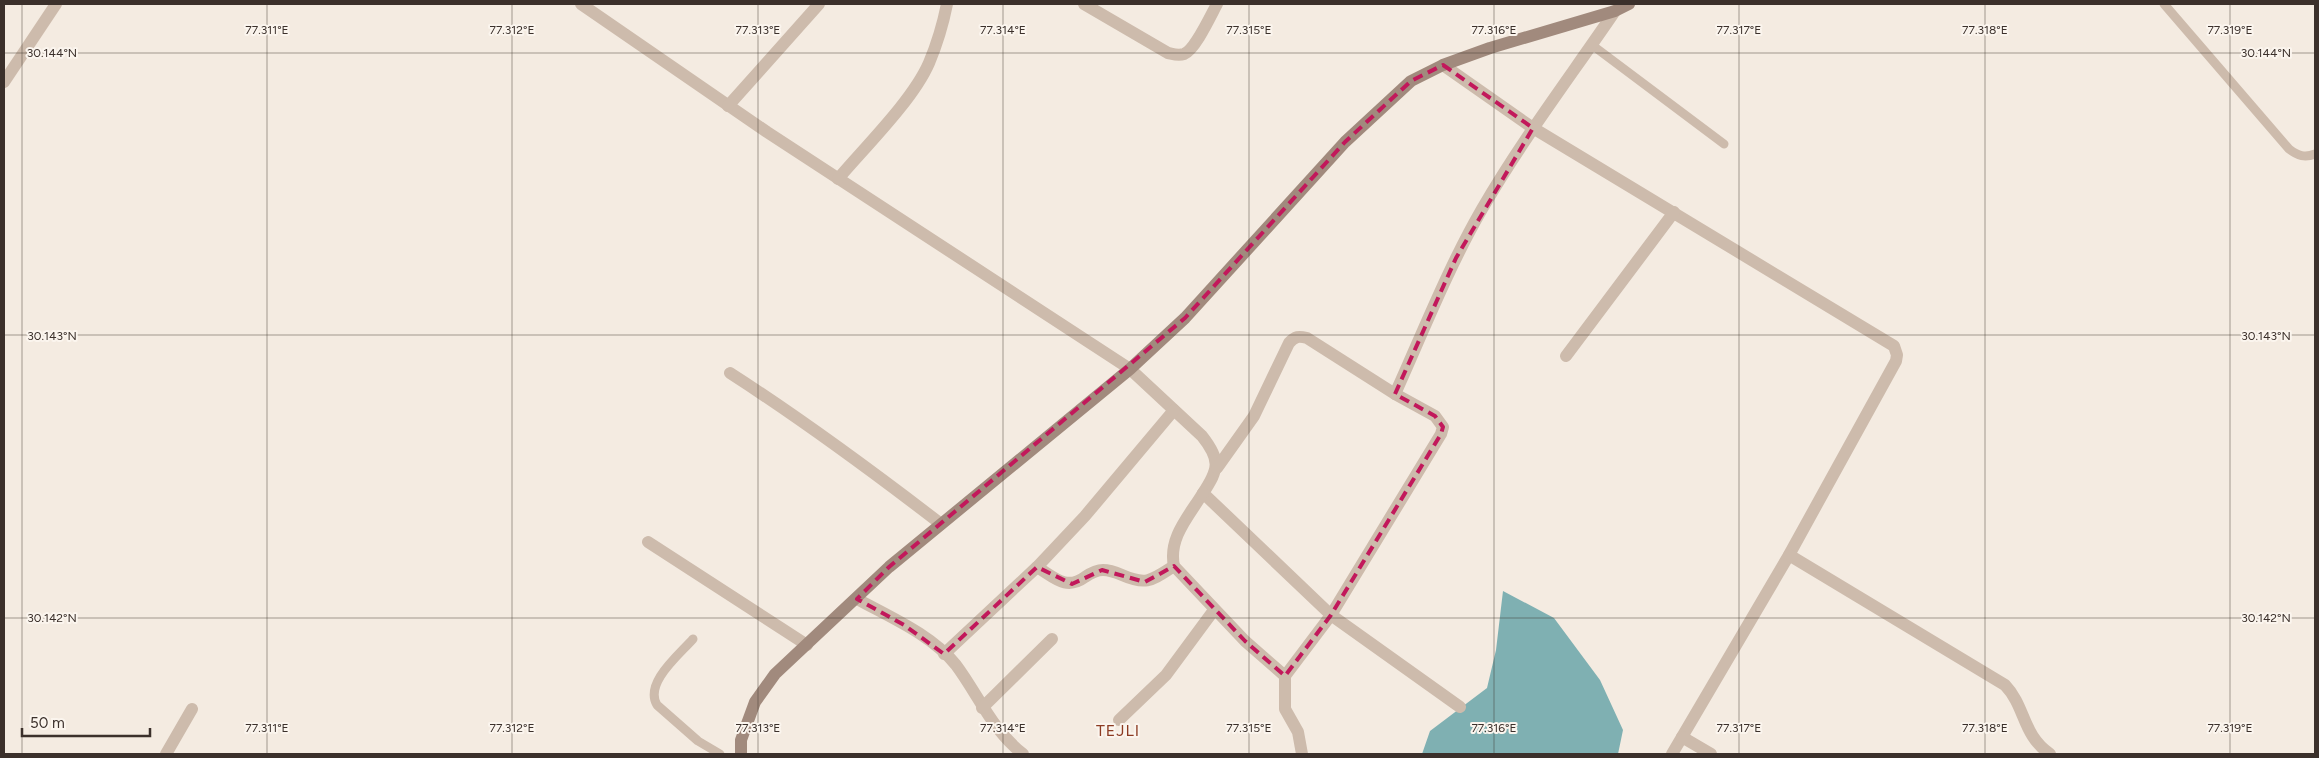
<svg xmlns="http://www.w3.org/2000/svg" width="2319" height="758" font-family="Figtree,sans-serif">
<rect width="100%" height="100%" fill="#f4ebe1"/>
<path fill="#7fb0b2" d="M1503 591 1554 618 1600 680 1623 730 1618 754H1422L1430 731 1487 688 1496 650Z"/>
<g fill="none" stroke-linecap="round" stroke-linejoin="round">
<g stroke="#cdbbac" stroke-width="9">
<path d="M2164 4 2289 149C2298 156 2305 158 2315 154"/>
<path d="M1592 45 1724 144"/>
<path d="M693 639C679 655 644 683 657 705L698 741 720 754"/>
</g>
<g stroke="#cdbbac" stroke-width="12">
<path d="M581 4 767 132 1130 369 1202 436C1221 460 1219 469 1203 493L1331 615 1460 707"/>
<path d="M1084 4 1168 53C1173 54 1178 56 1184 54 1195 50 1211 15 1217 4"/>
<path d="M1443 65 1533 128 1894 346 1897 355 1896 361 1789 555 1672 754"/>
<path d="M4 82 56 4"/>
<path d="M728 106 819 4"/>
<path d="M838 179C865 147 913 100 929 63 937 44 943 24 947 4"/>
<path d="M1566 356 1674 212"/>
<path d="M730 373C803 420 872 471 941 524"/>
<path d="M1395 394C1423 332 1448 268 1482 209 1522 140 1570 77 1615 11"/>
<path d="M1217 468 1254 416 1289 343C1295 336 1299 336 1307 338L1395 394 1435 416 1443 427 1441 434 1331 615 1285 676"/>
<path d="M1203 493C1189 516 1168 538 1174 566L1245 641 1285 676V709L1298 732 1302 754"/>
<path d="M648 542 807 645"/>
<path d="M1789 555 2005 685C2026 707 2022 735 2050 754"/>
<path d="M1037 567C1054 577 1066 591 1085 577 1091 573 1096 570 1103 570 1110 570 1115 572 1122 575 1147 586 1152 580 1174 566"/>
<path d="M857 599C890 617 932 635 956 665 979 696 992 730 1023 754"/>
<path d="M944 654 1037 567 1085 516 1174 410"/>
<path d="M982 708 1052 639"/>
<path d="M1119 720 1166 675 1214 610"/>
<path d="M1682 737 1711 754"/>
<path d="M166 754 192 709"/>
</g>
<path stroke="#a18a7d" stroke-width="12" d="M741 754V740L755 702 775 674 889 567 1130 369 1185 318 1345 142 1411 81 1443 65 1490 48 1615 11 1629 4"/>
</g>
<path fill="none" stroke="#c2185b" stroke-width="4" stroke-dasharray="10 6" stroke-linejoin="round" d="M1443 65 1533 128 1456 258 1395 394 1435 416 1443 427 1441 434 1331 615 1285 676 1245 641 1174 566 1145 582 1102 570 1072 584 1037 567 944 654 904 625 857 599 889 567 1185 318 1345 142 1411 81Z"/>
<path fill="none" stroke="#3b302b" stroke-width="1" stroke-opacity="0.45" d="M22 4V754M267 4V754M512 4V754M758 4V754M1003 4V754M1249 4V754M1494 4V754M1739 4V754M1985 4V754M2230 4V754M4 53H2315M4 335H2315M4 618H2315"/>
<g text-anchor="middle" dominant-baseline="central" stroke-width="4" stroke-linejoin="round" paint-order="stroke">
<g font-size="16" letter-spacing="1" fill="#8c3b22" stroke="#fbf5ee">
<text x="1118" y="730">TEJLI</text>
</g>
</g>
<g font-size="12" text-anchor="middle" fill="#3b302b" stroke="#fbf5ee" stroke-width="4" stroke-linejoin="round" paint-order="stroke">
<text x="267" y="34">77.311°E</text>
<text x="512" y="34">77.312°E</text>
<text x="758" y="34">77.313°E</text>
<text x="1003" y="34">77.314°E</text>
<text x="1249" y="34">77.315°E</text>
<text x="1494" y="34">77.316°E</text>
<text x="1739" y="34">77.317°E</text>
<text x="1985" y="34">77.318°E</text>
<text x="2230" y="34">77.319°E</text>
<text x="52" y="57">30.144°N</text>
<text x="2266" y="57">30.144°N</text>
<text x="52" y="340">30.143°N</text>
<text x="2266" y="340">30.143°N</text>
<text x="52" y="622">30.142°N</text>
<text x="2266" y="622">30.142°N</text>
<text x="267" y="732">77.311°E</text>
<text x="512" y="732">77.312°E</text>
<text x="758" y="732">77.313°E</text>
<text x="1003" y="732">77.314°E</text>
<text x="1249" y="732">77.315°E</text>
<text x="1494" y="732">77.316°E</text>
<text x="1739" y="732">77.317°E</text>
<text x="1985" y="732">77.318°E</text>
<text x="2230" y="732">77.319°E</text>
</g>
<rect width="2319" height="758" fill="none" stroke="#3b302b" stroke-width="10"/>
<path d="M22 728v8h128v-8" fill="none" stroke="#3b302b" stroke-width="2.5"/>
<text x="30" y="728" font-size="15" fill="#3b302b" stroke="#fbf5ee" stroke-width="4" paint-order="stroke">50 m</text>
</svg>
